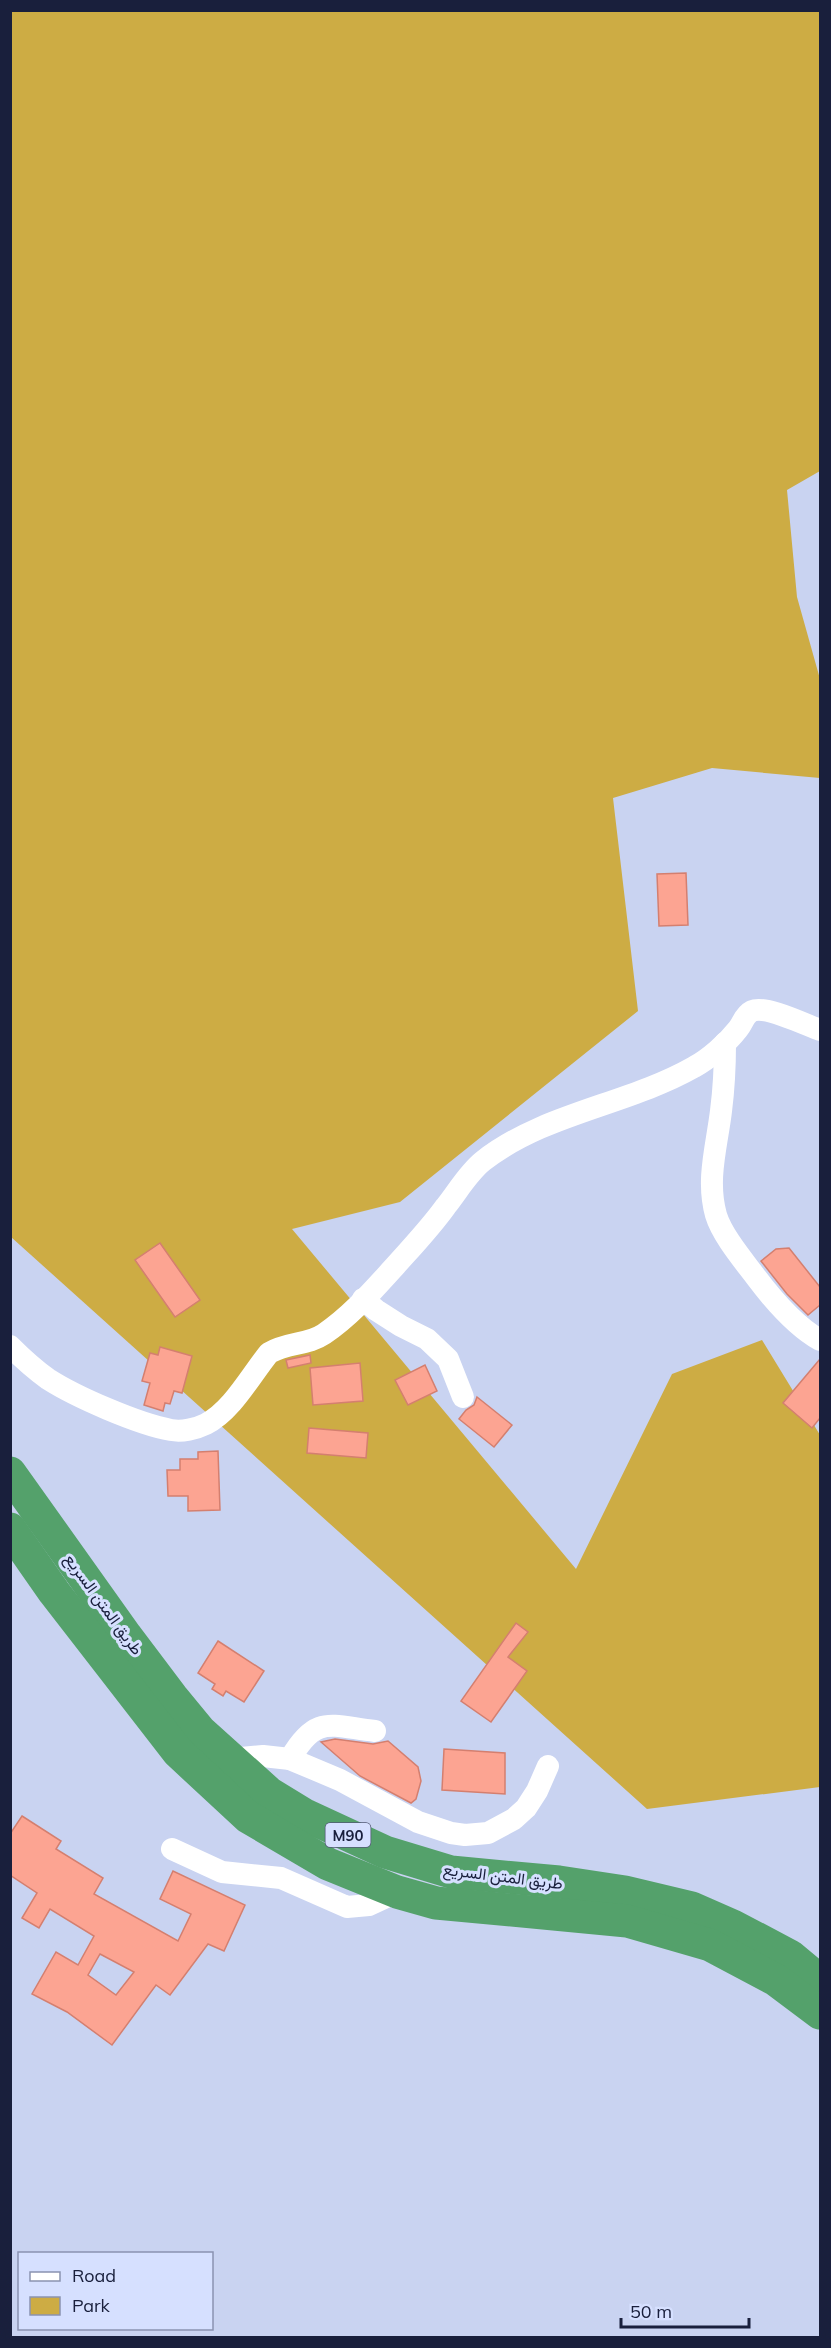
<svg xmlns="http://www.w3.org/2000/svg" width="831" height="2348" font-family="Mulish,Vazirmatn,sans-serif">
<rect width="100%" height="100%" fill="#c9d3f1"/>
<path fill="#cdac44" d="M11 11H820V471L787 490 797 597 820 679V778L712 768 613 798 638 1011 400 1202 292 1229 576 1569 672 1374 762 1340 820 1435V1787L647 1809 11 1237Z"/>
<g fill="#fca492" stroke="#d47f6f" stroke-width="1.5" fill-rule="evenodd">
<path d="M686 873 688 925 659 926 657 874Z"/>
<path d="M160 1243 200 1300 175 1317 135 1260Z"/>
<path d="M789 1248 820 1287V1305L808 1315 787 1294 761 1261 776 1249Z"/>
<path d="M160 1347 192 1356 182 1393 174 1391 170 1404 165 1403 163 1411 144 1405 150 1383 142 1381 150 1353 158 1355Z"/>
<path d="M310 1355 311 1363 288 1368 286 1360Z"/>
<path d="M820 1359V1418L812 1428 783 1403Z"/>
<path d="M360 1363 363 1401 313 1405 310 1368Z"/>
<path d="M425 1365 437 1391 408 1405 395 1380Z"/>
<path d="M477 1397 512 1425 494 1447 459 1419 466 1410 474 1405Z"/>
<path d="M309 1428 368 1433 366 1458 307 1453Z"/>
<path d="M218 1451 220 1510 188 1511V1496H168L167 1470H180V1459H198V1452Z"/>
<path d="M516 1623 528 1632 508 1657 527 1671 491 1722 461 1701Z"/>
<path d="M218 1641 264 1671 244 1702 226 1691 223 1696 212 1689 215 1684 198 1673Z"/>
<path d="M335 1739 373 1744 388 1741 418 1767 421 1781 416 1799 411 1803 360 1776 321 1742Z"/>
<path d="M444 1749 505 1753V1794L442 1790Z"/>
<path d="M22 1816 61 1841 56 1849 103 1878 94 1894 178 1941 191 1914 160 1899 173 1871 245 1905 224 1951 208 1944 170 1995 156 1985 112 2045 67 2012 32 1994 56 1952 78 1965 94 1936 50 1909 39 1928 22 1918 37 1893 10 1875V1834ZM100 1954 134 1972 116 1995 88 1975Z"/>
</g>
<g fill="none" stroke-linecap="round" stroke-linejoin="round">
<g stroke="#fff" stroke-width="22">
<path d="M725 1043C725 1066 724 1088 721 1111 717 1145 706 1180 716 1215 722 1235 743 1260 755 1276 773 1300 795 1326 820 1340"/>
<path d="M363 1299 376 1310 401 1326 427 1339 448 1359 463 1397"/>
<path d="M10 1346C22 1358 34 1369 48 1379 76 1397 138 1424 171 1430 182 1432 196 1429 206 1424 232 1411 251 1375 269 1353 288 1342 308 1345 324 1334 352 1315 374 1289 396 1265 413 1246 431 1227 446 1206 458 1191 468 1173 483 1161 544 1113 627 1105 694 1067 709 1059 727 1043 738 1029 743 1023 744 1015 752 1011 766 1005 806 1025 820 1030"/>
<path d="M230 1759 263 1756 290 1759 340 1780 418 1822 451 1833 465 1835 488 1833 514 1819 526 1808 537 1791 548 1766"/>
<path d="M290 1759C316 1714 330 1726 375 1731"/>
<path d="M172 1849 222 1872 281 1878 347 1907 369 1905 397 1892"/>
</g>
<g stroke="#54a16b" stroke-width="33">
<path d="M10 1473 126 1636 172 1697 200 1731 269 1793 305 1815 385 1852 451 1872 559 1882 625 1892 692 1908 733 1926 790 1956 820 1981"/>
<path d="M10 1529 54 1592 178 1752 248 1817 328 1864 397 1892 436 1903 627 1921 710 1945 776 1980 820 2013"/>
</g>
</g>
<g text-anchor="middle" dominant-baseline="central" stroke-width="6" stroke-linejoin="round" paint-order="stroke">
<rect fill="#d6e0ff" stroke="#525976" stroke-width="1.5" x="325.5" y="1823" width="45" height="24" rx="4.5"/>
<g font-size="15" font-weight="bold" fill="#191f3c">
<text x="348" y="1835">M90</text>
</g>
<g font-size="16" fill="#191f3c" stroke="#d6e0ff">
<text transform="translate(104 1604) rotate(54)">طريق المتن السريع</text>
<text transform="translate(503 1876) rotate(7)">طريق المتن السريع</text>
</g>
</g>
<rect width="831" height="2348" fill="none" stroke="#191f3c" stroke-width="24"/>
<rect x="18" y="2252" width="195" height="78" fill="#d6e0ff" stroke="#8a93b1" stroke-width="1.5"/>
<rect x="30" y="2272" width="30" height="9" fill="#ffffff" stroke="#8a93b1" stroke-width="1.5"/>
<text x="72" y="2282" font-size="18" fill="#191f3c">Road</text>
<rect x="30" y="2297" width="30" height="18" fill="#cdac44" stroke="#8a93b1" stroke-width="1.5"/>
<text x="72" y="2312" font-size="18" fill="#191f3c">Park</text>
<path d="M621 2318v9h128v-9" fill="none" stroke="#191f3c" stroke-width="3"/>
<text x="630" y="2318" font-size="18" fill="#191f3c" stroke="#d6e0ff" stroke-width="4.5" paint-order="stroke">50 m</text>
</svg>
